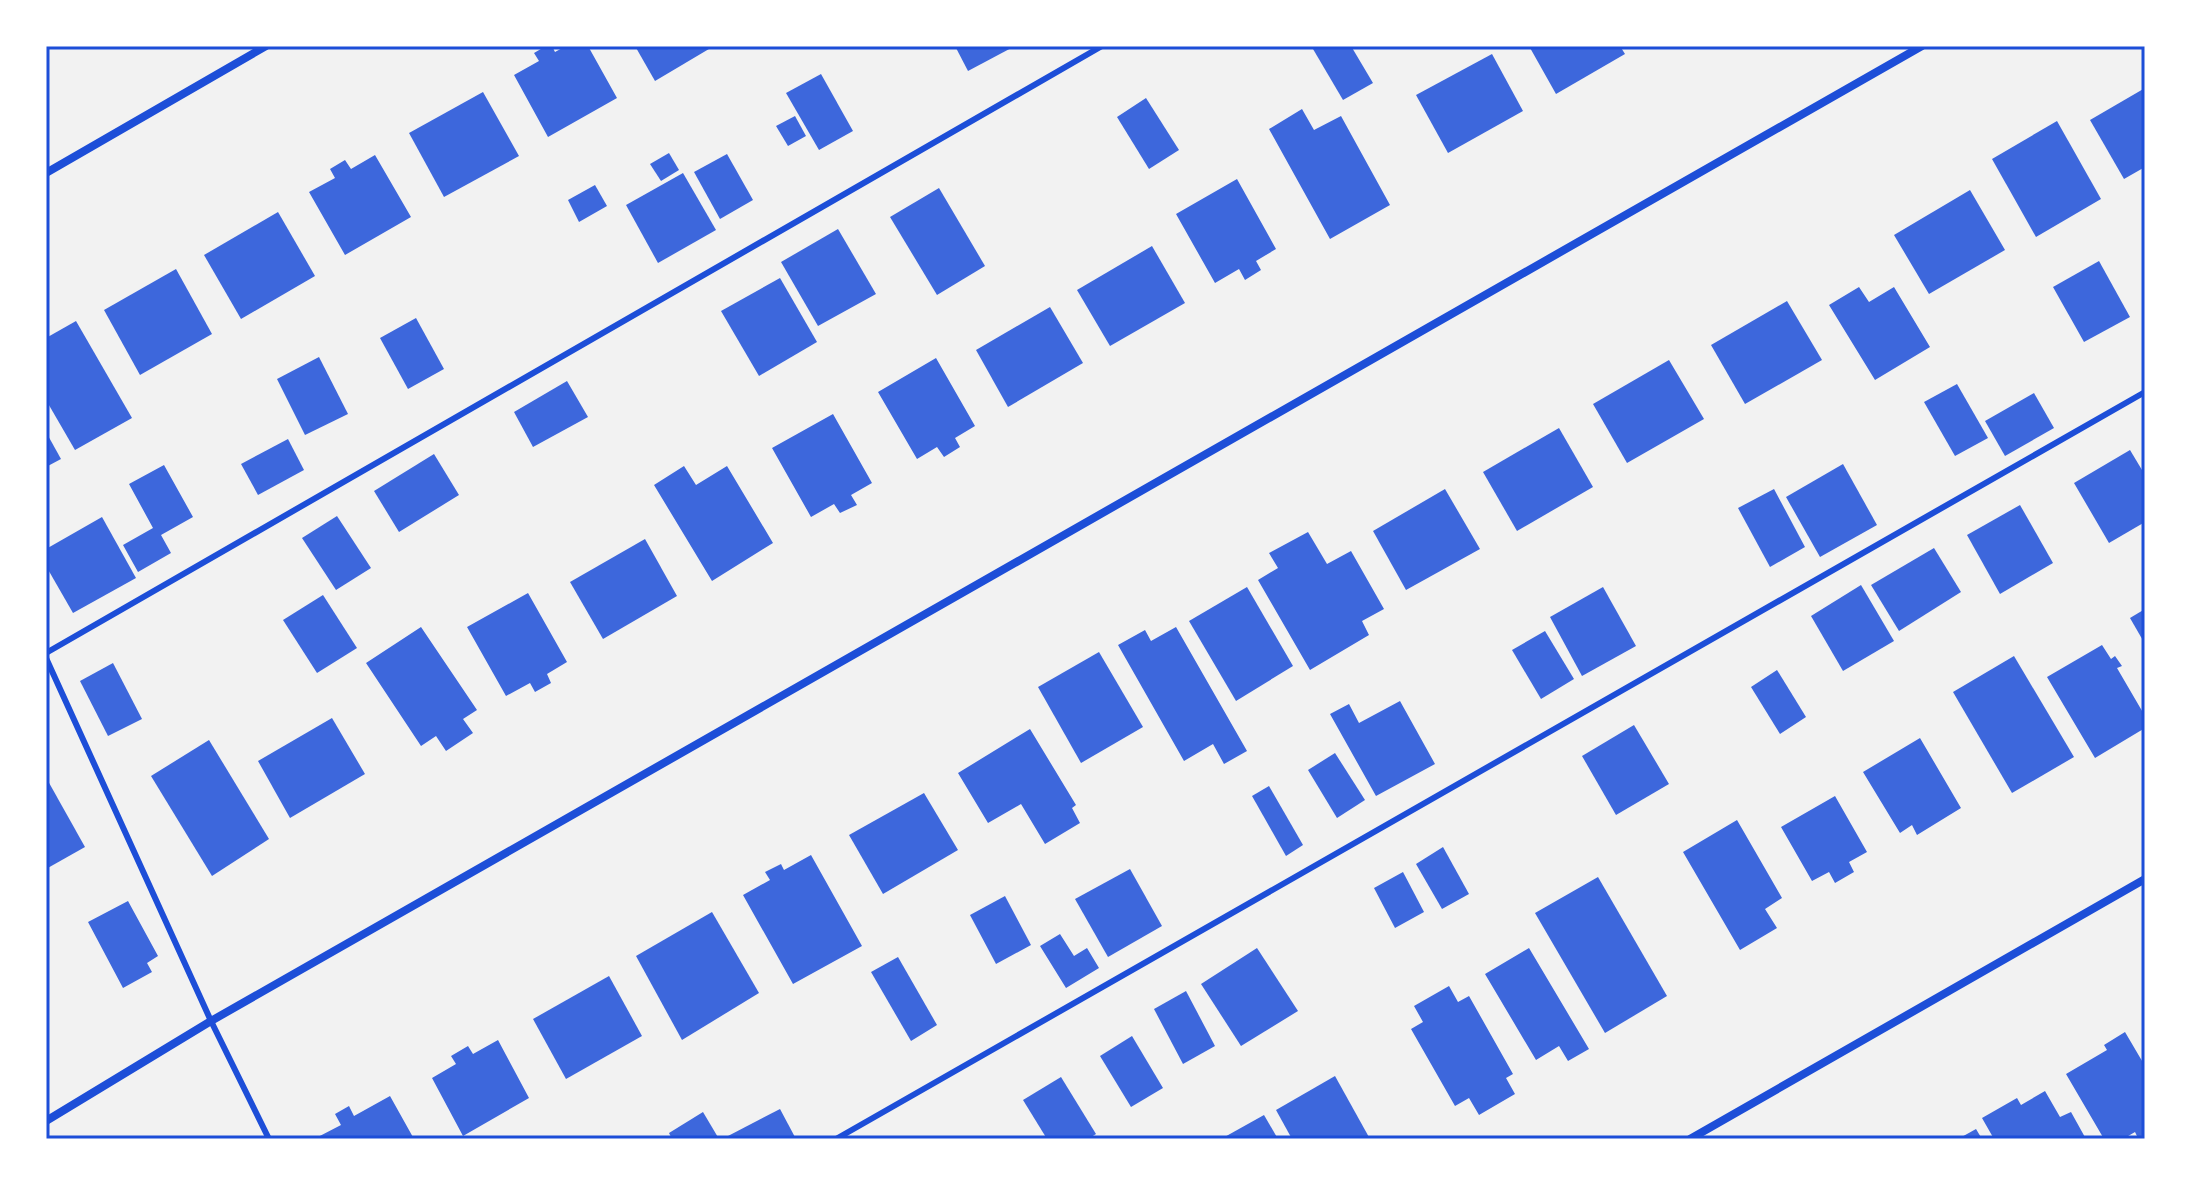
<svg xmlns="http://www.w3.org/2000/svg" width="2191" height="1185" font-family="'Roboto Serif',serif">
<rect width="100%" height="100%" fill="#f2f2f2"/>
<g fill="#3d67dc">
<path d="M546 46H552L555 52 566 46H588L617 98 548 137 514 75 539 61 534 53Z"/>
<path d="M635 46H714L655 81Z"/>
<path d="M955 46H1015L968 71Z"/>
<path d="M1317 46H1351L1373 83 1343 100 1313 49Z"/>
<path d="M1529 46H1620L1625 54 1556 94Z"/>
<path d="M1492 54 1523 111 1448 153 1416 95Z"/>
<path d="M821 74 853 131 819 150 786 93Z"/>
<path d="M2145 88V167L2124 179 2090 120Z"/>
<path d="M483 92 519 156 444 197 409 133Z"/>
<path d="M1146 98 1179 150 1149 169 1117 117Z"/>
<path d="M1302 109 1314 130 1341 116 1390 205 1330 239 1269 129Z"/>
<path d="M795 116 806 136 788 146 776 126Z"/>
<path d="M2057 121 2101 199 2036 237 1992 159Z"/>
<path d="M669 153 679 170 661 181 650 164Z"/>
<path d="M727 154 753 200 720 219 694 172Z"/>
<path d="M375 155 411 217 345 255 309 192 335 178 330 169 345 160 351 169Z"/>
<path d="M683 173 716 230 658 263 626 205Z"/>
<path d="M1237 179 1276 249 1256 261 1261 270 1245 280 1239 269 1215 283 1176 214Z"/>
<path d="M595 185 607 206 579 222 568 200Z"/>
<path d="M939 188 985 266 937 295 890 217Z"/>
<path d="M1970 190 2005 250 1929 294 1894 235Z"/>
<path d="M278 212 315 276 241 319 204 255Z"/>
<path d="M838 229 876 294 818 326 781 262Z"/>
<path d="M1152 246 1185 303 1110 346 1077 290Z"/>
<path d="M2099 261 2130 317 2084 342 2053 287Z"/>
<path d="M176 269 212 334 140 375 104 310Z"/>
<path d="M780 278 817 342 759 376 721 311Z"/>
<path d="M1859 287 1869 302 1894 287 1930 347 1875 380 1829 305Z"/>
<path d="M1787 301 1822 360 1745 404 1711 345Z"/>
<path d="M1050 307 1083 363 1008 407 976 350Z"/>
<path d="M416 318 444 369 408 389 380 338Z"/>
<path d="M76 321 132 418 75 450 46 400V338Z"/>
<path d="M319 357 348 414 305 435 277 379Z"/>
<path d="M936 358 975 426 955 438 960 447 944 457 937 447 917 459 878 392Z"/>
<path d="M1669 360 1704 419 1627 463 1593 404Z"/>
<path d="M567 381 588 417 533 447 514 412Z"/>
<path d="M1957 384 1988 438 1955 456 1924 402Z"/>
<path d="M2034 393 2054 428 2005 456 1985 421Z"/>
<path d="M833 414 872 483 851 495 857 505 840 513 834 504 811 517 772 448Z"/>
<path d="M1559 428 1593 487 1517 531 1483 472Z"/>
<path d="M46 432 61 459 46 467Z"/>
<path d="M288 439 304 470 258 495 241 464Z"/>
<path d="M2130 450 2145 475V522L2109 543 2074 483Z"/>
<path d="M434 454 459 495 399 532 374 491Z"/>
<path d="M1843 464 1877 525 1820 557 1786 497Z"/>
<path d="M164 465 193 517 161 535 171 553 138 572 123 545 153 528 129 484Z"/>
<path d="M684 466 696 485 727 466 773 543 712 581 654 485Z"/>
<path d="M1445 489 1480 549 1406 590 1373 531Z"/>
<path d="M1774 489 1805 547 1770 567 1738 508Z"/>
<path d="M2020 505 2053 563 2000 594 1967 535Z"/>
<path d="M337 516 371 568 336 590 302 538Z"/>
<path d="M102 517 136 578 73 613 46 566V549Z"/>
<path d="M1308 532 1327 564 1351 551 1384 609 1362 621 1369 635 1310 670 1258 580 1278 568 1269 553Z"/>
<path d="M645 539 677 596 603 639 570 582Z"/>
<path d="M1934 548 1961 592 1899 631 1871 585Z"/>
<path d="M1861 585 1894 641 1843 671 1811 616Z"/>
<path d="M1247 587 1293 666 1236 701 1189 621Z"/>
<path d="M1603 587 1636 646 1582 676 1550 617Z"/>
<path d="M528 593 567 662 547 674 551 683 535 692 530 683 506 696 467 627Z"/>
<path d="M323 595 357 648 317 673 283 620Z"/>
<path d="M2145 609V644L2130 618Z"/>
<path d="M421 627 477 710 463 719 473 733 446 751 436 736 421 746 366 663Z"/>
<path d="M1176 627 1247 751 1224 764 1213 744 1184 761 1118 645 1145 630 1151 641Z"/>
<path d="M1545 631 1574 679 1541 699 1512 650Z"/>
<path d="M2102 645 2111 659 2115 656 2122 666 2117 668 2145 716V728L2095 758 2047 677Z"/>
<path d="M1099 652 1143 727 1081 763 1038 687Z"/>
<path d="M2014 656 2074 757 2012 793 1953 692Z"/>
<path d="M113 663 142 719 108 736 80 681Z"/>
<path d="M1777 670 1806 717 1780 734 1751 687Z"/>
<path d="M1400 701 1435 764 1376 796 1330 714 1349 704 1359 723Z"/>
<path d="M332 718 365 774 290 818 258 761Z"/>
<path d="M1634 725 1669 784 1616 815 1582 756Z"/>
<path d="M1030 729 1076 805 1072 808 1080 823 1045 844 1021 804 988 823 958 773Z"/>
<path d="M1920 738 1961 808 1917 835 1912 825 1900 833 1863 772Z"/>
<path d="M209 740 269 839 212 876 151 776Z"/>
<path d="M1335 753 1365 800 1337 818 1308 770Z"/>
<path d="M48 781 85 847 46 869V782Z"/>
<path d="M1269 786 1303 845 1286 856 1252 796Z"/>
<path d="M924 793 958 850 883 894 849 835Z"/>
<path d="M1835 796 1867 852 1849 862 1854 872 1835 883 1829 872 1812 881 1781 827Z"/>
<path d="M1737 820 1782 898 1765 909 1777 928 1740 950 1683 852Z"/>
<path d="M1443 847 1469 894 1442 909 1416 864Z"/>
<path d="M811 855 862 946 793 984 743 895 770 880 765 872 781 864 784 870Z"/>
<path d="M1130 869 1162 926 1108 957 1075 899Z"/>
<path d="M1403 872 1424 912 1395 928 1374 888Z"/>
<path d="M1598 877 1667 996 1605 1033 1535 913Z"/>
<path d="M1005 896 1031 945 996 964 970 915Z"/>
<path d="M128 901 158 956 147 963 152 972 123 988 88 922Z"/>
<path d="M712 912 759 993 682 1040 636 956Z"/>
<path d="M1060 934 1074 956 1087 948 1099 968 1066 988 1040 946Z"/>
<path d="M1257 948 1298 1011 1241 1046 1201 984Z"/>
<path d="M1529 948 1589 1049 1568 1061 1559 1046 1536 1060 1485 974Z"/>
<path d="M898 957 937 1025 911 1041 871 972Z"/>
<path d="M609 976 642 1036 566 1079 533 1019Z"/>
<path d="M1449 986 1458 1002 1469 996 1513 1074 1506 1078 1515 1094 1479 1115 1469 1098 1455 1106 1411 1029 1423 1022 1414 1006Z"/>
<path d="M1186 991 1215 1046 1183 1064 1154 1009Z"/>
<path d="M2125 1032 2145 1066V1134L2138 1138 2135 1132 2123 1139H2104L2066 1074 2107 1050 2104 1045Z"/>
<path d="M1132 1036 1163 1088 1131 1107 1100 1056Z"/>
<path d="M498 1040 529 1098 463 1136 432 1078 456 1064 451 1056 468 1046 473 1054Z"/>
<path d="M1335 1076 1370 1139H1292L1276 1110Z"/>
<path d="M1061 1077 1096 1134 1088 1139H1047L1023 1100Z"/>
<path d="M2045 1091 2060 1117 2071 1112 2086 1139H1994L1982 1118 2017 1098 2021 1105Z"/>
<path d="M390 1096 414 1139H314L341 1125 335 1114 349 1106 354 1116Z"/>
<path d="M780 1109 796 1139H729L728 1136Z"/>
<path d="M703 1112 719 1139H672L669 1133Z"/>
<path d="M1264 1115 1278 1139H1221Z"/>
<path d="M1976 1129 1982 1139H1958Z"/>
</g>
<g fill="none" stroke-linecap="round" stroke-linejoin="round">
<g stroke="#1d4ed8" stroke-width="6">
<path d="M46 653 1102 46"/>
<path d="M46 658 211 1021 269 1139"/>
<path d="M836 1139 2145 392"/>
</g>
<g stroke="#1d4ed8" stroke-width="8">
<path d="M46 173 266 46"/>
<path d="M46 1121 211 1021 1922 46"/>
<path d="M1690 1139 2145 879"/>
</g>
</g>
<rect width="2191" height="1185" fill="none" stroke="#ffffff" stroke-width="96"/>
<rect x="48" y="48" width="2095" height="1089" fill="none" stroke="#1d4ed8" stroke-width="3"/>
</svg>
